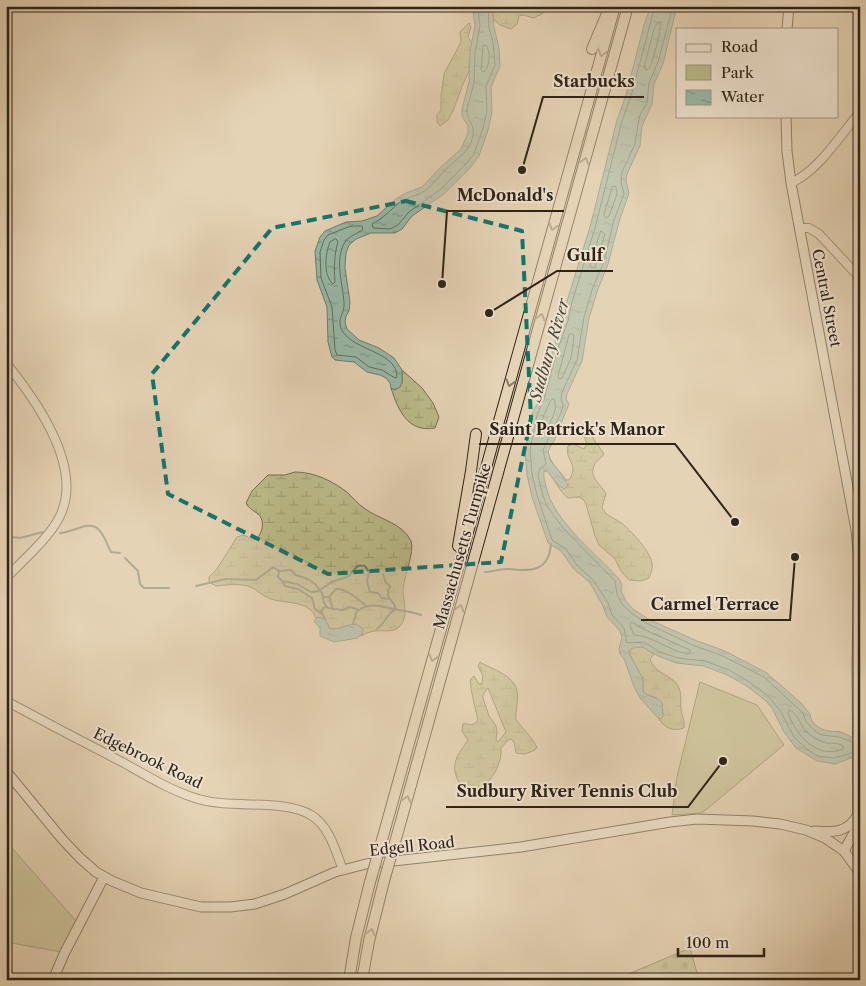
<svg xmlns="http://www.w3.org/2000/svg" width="866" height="986" font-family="'Libre Caslon Text',serif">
<defs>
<pattern id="wetland-marsh" width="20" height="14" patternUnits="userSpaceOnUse" patternTransform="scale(1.25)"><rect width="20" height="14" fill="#bbbb89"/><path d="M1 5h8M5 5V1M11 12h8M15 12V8" fill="none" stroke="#a1a076"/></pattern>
<pattern id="cemetery-stones" width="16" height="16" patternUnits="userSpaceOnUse" patternTransform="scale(1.25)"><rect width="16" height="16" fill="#bbbb89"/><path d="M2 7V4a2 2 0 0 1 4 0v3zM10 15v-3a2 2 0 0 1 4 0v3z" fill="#a1a076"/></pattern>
<pattern id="water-ripples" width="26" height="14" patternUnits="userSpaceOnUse" patternTransform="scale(1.25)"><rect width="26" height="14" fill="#97b9a8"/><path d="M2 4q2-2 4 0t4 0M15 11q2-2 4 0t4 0" fill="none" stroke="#7c9688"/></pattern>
</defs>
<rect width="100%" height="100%" fill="#e5d3b5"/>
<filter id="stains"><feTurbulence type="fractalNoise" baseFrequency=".004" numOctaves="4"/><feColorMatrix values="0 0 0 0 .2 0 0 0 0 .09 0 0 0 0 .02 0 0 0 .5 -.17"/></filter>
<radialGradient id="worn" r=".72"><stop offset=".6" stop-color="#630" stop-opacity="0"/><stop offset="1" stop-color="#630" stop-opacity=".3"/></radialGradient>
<g fill="#bbbb89" stroke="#746f50">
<path d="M700 682 757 705 784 745 702 813 672 815 677 777Z"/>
<path d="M6 841 77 922 61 952 6 942Z"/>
</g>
<g fill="url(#wetland-marsh)" stroke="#746f50" fill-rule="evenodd">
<path d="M492 6H551L542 14 533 18 524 15 519 16 517 24 511 29 500 25 494 20Z"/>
<path d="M469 23 471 27 468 37 472 43 469 71 463 84 453 111 448 120 440 126 437 122V115L441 110V96L444 74 461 42 460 32Z"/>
<path d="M402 370 422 388 433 403 439 417 435 428C408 433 398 410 391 388L395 390 402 383Z"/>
<path d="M588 420 593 438 604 454C601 459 595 461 594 466 589 479 602 485 606 494L602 507C606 516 612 517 620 522 630 529 650 551 652 563 653 568 651 573 649 578L641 581 629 580 621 571 615 559 599 545 595 536 586 504 583 499 578 497 568 498C559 491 555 479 547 471H544L548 451C549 462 560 471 566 480H569C580 464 564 460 568 446L573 444 584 449 587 444C584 436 581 430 584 422Z"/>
<path d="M295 472C314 472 333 481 348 493 353 498 358 504 364 508 378 519 403 523 411 541 415 552 404 576 403 589 403 601 409 616 400 626 394 633 383 630 375 631 370 631 365 634 361 636L363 632 348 625 339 629H330L327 623 318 617 316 618C309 600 286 604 271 599 261 596 255 586 243 585 234 584 225 585 216 586L209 582V577L217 569 237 537 243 535 255 540C262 535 266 521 258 514 253 510 249 509 246 503L252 491 268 475H285Z"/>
<path d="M637 647H643L654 654 650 659C653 671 667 674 675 682 683 690 680 700 681 709 682 717 685 719 684 728 672 732 665 728 658 718L661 719 663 714 662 703 655 697 645 694 643 691V679L630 655 629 651 632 648Z"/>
<path d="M480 662C493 670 513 674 517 691 519 700 515 711 516 720L532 739 537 747 535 750 525 754 516 753 514 742 511 739 508 740 501 748C502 764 491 787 472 789 458 790 452 771 456 760 458 753 464 747 468 740L462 731 463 724C470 723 472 728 478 720 475 706 471 694 470 680L474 676 479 684 482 683 483 676 478 666ZM488 688 506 732 498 742 496 740 497 732 496 726 489 716 483 698V695Z"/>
</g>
<path fill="url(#cemetery-stones)" stroke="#746f50" d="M690 948 699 980H614Z"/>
<g fill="url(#water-ripples)" stroke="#6d7d6e">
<path d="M472 6H492L494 27 499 48 500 66 491 87 492 112 488 130 479 156 470 168 444 194 412 216 402 229 395 233H371L356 239 349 245 346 253 345 268 350 302 349 311 346 316 345 322 347 329 359 340 379 348 394 358 402 370V383L400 387 395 390 391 388 390 383 386 378 380 375 367 372 354 362 335 360 332 357 328 342 327 307 317 280 315 251 320 237 325 231 346 222 362 221 377 216 397 198 406 193 422 187 440 168 461 149 468 133V126L462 116V109L469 82 470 52 475 25Z"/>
<path d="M651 6H678L674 18 663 64 654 84 652 104 642 126 640 146 627 174 626 181 629 193 619 222 608 264 598 289 589 318 582 361 567 394 566 399 569 404 554 441 548 451 550 460 561 474 568 485 565 489C556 486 553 477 547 471H544C543 477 545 481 546 486 553 521 596 553 619 579L622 585 621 591 626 601 633 609 648 619 697 641 725 651 767 673 801 703 810 714C810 723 820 730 829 731 833 732 837 731 841 732 846 734 850 737 855 738L860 758H851L835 764 817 761 796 748 784 732 772 708 765 700 745 685 727 675 704 666 676 663 658 656 643 647 632 648 629 651 630 655 643 679V691C648 698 657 696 662 703L663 717 661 719 658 718 640 698 635 689 624 659 620 654 619 649 622 637 620 631 607 617 603 606 590 583 573 568 561 551 548 543 532 497 527 475 525 451 532 414 540 398 553 350 563 320 567 301 590 227 617 120 626 95 644 25Z"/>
<path d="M318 617 325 619 330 629C340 630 347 624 357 624L363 629V632L358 638 334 642 320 636V628L314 621Z"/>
</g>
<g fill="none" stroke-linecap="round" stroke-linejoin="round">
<g stroke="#626e60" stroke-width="1">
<path d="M477 6 480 25 475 53 474 82 467 110C467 120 475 125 473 136 469 153 455 160 444 171 438 177 432 186 425 191 417 196 408 197 400 202 390 210 384 218 372 224L373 228 390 229 398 225 409 212 441 189 466 164 474 154 483 128 487 111 486 86 495 65 493 42 489 28 488 6"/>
<path d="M655 6 631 96 622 121 595 228 572 302 568 321 557 351 544 399 537 415 530 450 532 474 537 495 552 540 565 548 577 565 594 581 608 603 612 615 624 628 627 643 644 642 660 652 678 658 705 661 729 670 748 681 769 697 781 712 794 737 809 751 818 756 834 758 852 753"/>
<path d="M673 6 658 62 649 83 647 103 640 115 638 125 635 144 622 172 621 182 624 194 614 220 604 262 593 287 584 317 577 360 562 392 561 399 563 405 561 413 543 450 546 464 540 469 538 475 543 496 547 506 563 528 615 581 617 594 622 604 630 612 646 623 695 646 723 656 764 677 803 713 806 722 815 731 822 735 839 737 852 742"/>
<path d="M660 22C662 30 653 60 649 69L646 70 644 67 654 29 657 23Z"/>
<path d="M486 45C491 53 490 63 485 71L483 72 481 70 483 46Z"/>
<path d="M613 186 616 187 617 194 609 216 606 218 604 215Z"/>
<path d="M354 226H362L363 229C358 234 350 235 345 242 334 260 343 284 344 303 345 315 335 319 343 332 356 351 397 352 397 377L395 378 382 370 369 367 356 357 337 355 335 350 332 307 321 278 320 252 324 240 328 235 348 227Z"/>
<path d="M601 231 605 234 595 267 592 268 590 265Z"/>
<path d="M336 239 338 242C334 255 334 268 335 282L333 284C323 275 325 254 330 242Z"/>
<path d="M573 334 574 337 571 358 562 378 559 379 558 376 569 335Z"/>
<path d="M554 399C559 410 549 424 544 435L541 436 540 433 543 417 551 400Z"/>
<path d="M632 622 643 629 690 650V653L687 654C667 650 654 636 634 635L630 625Z"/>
<path d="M790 710C800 715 799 727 809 734 815 738 820 742 827 743 834 744 837 742 843 746V749C817 760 796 735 788 713Z"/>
</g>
<g stroke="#6d7d6e" stroke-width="2">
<path d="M60 533C72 533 90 519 99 530 105 536 107 545 111 552L120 553"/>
<path d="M6 536 20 538 43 532"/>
<path d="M125 558 138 571 140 584 144 588H169"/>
<path d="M279 571 278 577 282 581 297 584 311 592C324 591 322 587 332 582 336 580 342 579 347 577 355 573 354 563 365 566L369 572 367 581 370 592 378 593 382 598 389 599"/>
<path d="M485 572C493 572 502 568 509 569 531 572 549 571 551 544"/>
<path d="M282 581 285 586 298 589 312 598 315 609 322 614"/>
<path d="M196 586 226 579 256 580 273 567 279 571 291 570 296 575 308 579 315 584 322 593 324 603 328 608 342 610 350 607 359 610C374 601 384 608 398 610 406 611 413 612 421 615"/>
<path d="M323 597H329L336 589C346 588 358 599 366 606"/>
<path d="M329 597 333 609"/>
<path d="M325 619 321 611 326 606"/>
<path d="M353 624 356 613 358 610"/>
<path d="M377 629C385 624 386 614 396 609 392 596 384 601 390 586L385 581 383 574"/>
</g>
<g stroke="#5b4f3e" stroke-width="10">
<g id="tertiary">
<path d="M791 183C819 170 840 136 860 112"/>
<path d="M799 228H809L819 234 860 278"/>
<path d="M6 363C36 400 85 469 59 518 48 539 23 560 6 578"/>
<path d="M6 701C45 722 85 743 124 763 147 776 170 790 195 798 230 810 282 798 311 815 330 827 335 850 343 870"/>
</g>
</g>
<g stroke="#2d2317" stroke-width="11">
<g id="secondary">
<path d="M787 29 789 6"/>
<path d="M786 116 787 151 791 183 856 530 859 561 857 663 858 814 856 829 844 851"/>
<path d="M6 771 62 839 80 858 96 872 112 881 141 893 201 907H230L255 904 285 894 335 872 366 864 521 847 670 822 697 819 753 821 780 824 806 830 825 838 844 851 860 873"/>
<path d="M814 831C832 832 846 834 857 816"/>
<path d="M53 980 64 954 104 877"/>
</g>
</g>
<g stroke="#2d2317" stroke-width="12">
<g id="motorway">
<path d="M592 49 606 16"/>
<path d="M458 546 471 471 476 434"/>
<path d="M394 846 628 6"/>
<path d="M380 847 615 6"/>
<path d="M349 980 356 938 370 882"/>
<path d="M362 980 369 941 384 881"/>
</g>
</g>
<use href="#tertiary" stroke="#eee2cf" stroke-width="8"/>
<use href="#secondary" stroke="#eee2cf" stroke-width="9"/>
<use href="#motorway" stroke="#e5d3b5" stroke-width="10"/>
<g stroke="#2d2317" stroke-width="12" stroke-linecap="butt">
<g id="motorway-bridge">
<path d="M384 881 394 846"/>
<path d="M370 882 380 847"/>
</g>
</g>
<use href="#motorway-bridge" stroke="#e5d3b5" stroke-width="10"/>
</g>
<defs><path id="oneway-chevron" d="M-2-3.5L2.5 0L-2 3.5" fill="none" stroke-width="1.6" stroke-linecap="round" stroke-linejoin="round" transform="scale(1.25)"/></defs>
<g stroke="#897b66">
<use href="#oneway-chevron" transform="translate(602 53) rotate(106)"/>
<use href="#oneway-chevron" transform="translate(585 161) rotate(-74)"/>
<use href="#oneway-chevron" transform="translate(553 227) rotate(106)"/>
<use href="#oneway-chevron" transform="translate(541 317) rotate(-74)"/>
<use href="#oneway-chevron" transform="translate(510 383) rotate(106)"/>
<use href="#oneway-chevron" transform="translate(460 608) rotate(-74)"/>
<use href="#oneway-chevron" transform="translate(433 658) rotate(106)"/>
<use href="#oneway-chevron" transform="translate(407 799) rotate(-74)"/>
<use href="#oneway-chevron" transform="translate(371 932) rotate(-77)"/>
</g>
<path d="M0 0H866V986H0ZM406 201 522 231 531 418 501 562 328 574 168 494 152 374 272 228Z" fill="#e5d3b5" fill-opacity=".55" fill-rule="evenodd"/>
<path fill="none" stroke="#0f766e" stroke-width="4" stroke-dasharray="10 6" stroke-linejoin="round" d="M406 201 522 231 531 418 501 562 328 574 168 494 152 374 272 228Z"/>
<g text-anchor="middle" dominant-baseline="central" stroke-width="4" stroke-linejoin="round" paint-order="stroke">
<g font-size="15" fill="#2d2317" stroke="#eee2cf">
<text transform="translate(827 298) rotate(79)">Central Street</text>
<text transform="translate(462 546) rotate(-74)">Massachusetts Turnpike</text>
<text transform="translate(148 758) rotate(26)">Edgebrook Road</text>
<text transform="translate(412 846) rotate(-6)">Edgell Road</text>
</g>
<g font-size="16" font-style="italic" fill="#48483b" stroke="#eee2cf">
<text transform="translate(549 350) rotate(-74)">Sudbury River</text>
</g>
</g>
<path fill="none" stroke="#2d2317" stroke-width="2" d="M522 170L543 97H644M442 284L447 211H564M489 313L557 271H613M735 522L675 444H479M795 557L790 620H641M723 761L688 807H446"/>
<g fill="#2d2317" stroke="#eee2cf" stroke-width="2">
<circle cx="522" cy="170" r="5"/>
<circle cx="442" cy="284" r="5"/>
<circle cx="489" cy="313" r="5"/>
<circle cx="735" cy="522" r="5"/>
<circle cx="795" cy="557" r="5"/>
<circle cx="723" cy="761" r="5"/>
</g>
<g font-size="16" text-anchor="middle" font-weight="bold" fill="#2d2317" stroke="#eee2cf" stroke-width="4" stroke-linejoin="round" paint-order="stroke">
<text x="594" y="87">Starbucks</text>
<text x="505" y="201">McDonald's</text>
<text x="585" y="261">Gulf</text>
<text x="577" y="435">Saint Patrick's Manor</text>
<text x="715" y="610">Carmel Terrace</text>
<text x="567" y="797">Sudbury River Tennis Club</text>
</g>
<rect width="866" height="986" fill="none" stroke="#e5d3b5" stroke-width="25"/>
<rect x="8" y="8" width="851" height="971" fill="none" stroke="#2d2317" stroke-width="2.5"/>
<rect x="12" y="12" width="841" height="961" fill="none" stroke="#2d2317"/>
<rect x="676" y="28" width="162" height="90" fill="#eee2cf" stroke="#a19685"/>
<rect x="686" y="44" width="25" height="8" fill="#eee2cf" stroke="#a19685"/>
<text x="721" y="52" font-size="15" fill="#2d2317">Road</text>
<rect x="686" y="65" width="25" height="15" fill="#bbbb89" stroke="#a19685"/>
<text x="721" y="78" font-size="15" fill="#2d2317">Park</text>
<rect x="686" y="90" width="25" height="15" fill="url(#water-ripples)" stroke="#a19685"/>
<text x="721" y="102" font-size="15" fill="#2d2317">Water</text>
<path d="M678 948v8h86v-8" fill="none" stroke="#2d2317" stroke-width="2.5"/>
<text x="686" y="948" font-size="15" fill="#2d2317" stroke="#eee2cf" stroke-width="4" paint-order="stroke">100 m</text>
<rect width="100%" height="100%" filter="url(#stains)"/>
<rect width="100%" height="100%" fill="url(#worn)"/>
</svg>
